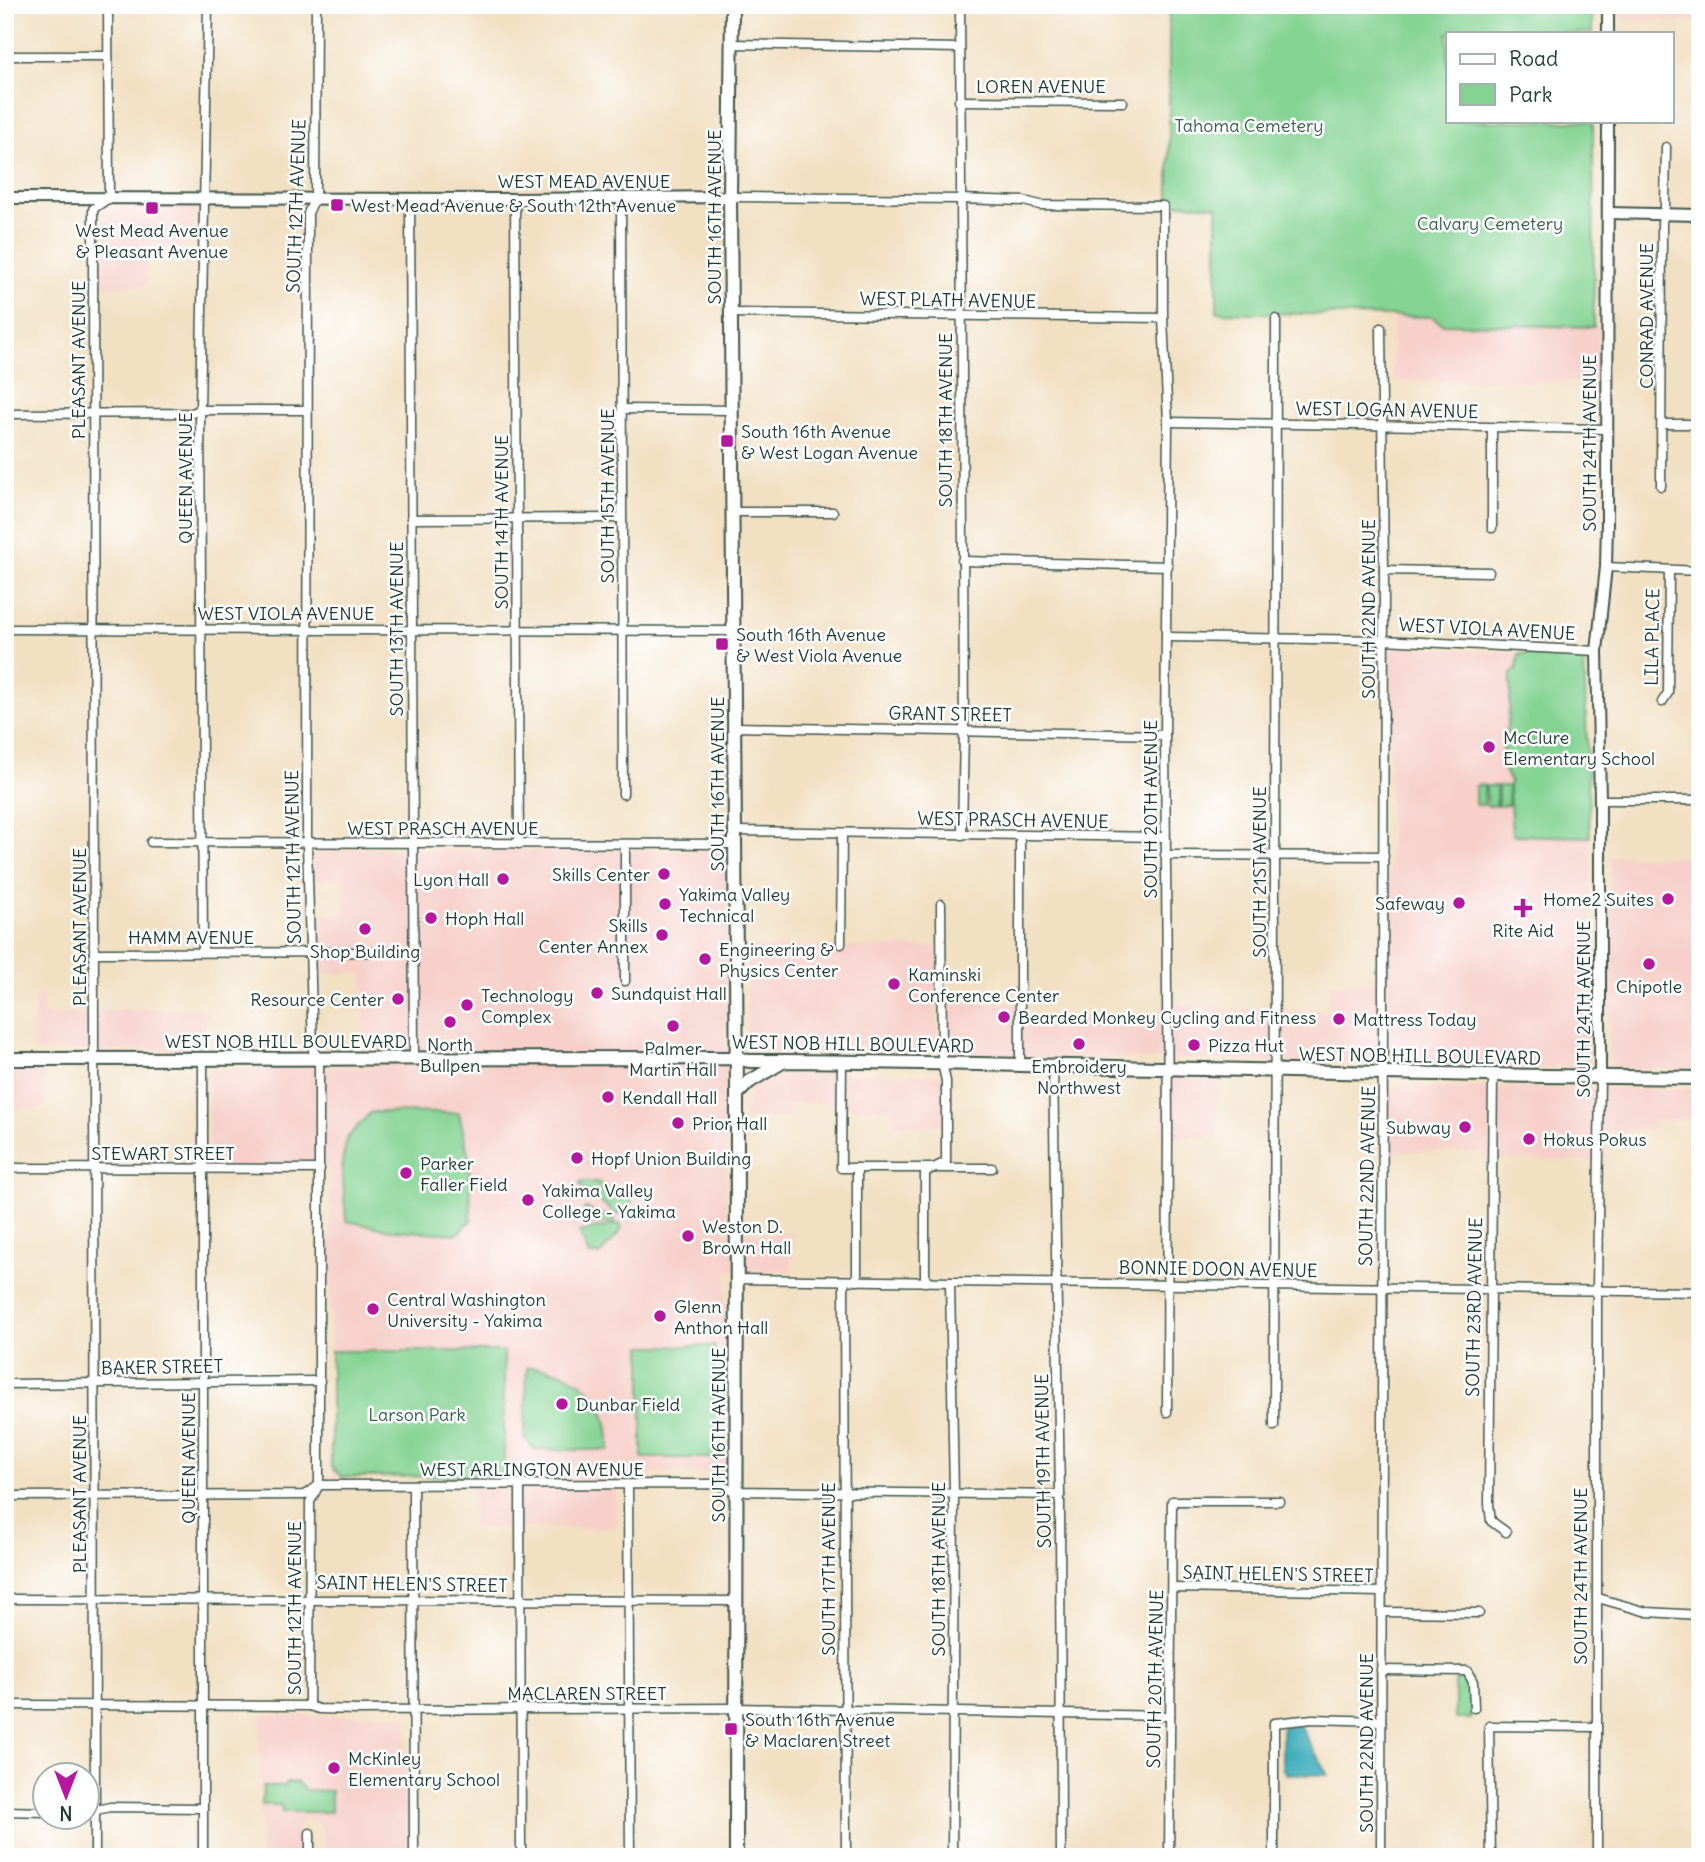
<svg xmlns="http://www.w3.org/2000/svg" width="1705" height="1862" font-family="Delius,sans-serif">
<rect width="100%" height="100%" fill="#fff"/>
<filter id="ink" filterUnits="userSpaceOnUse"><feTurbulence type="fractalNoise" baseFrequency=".0143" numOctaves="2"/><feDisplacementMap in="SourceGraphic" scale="14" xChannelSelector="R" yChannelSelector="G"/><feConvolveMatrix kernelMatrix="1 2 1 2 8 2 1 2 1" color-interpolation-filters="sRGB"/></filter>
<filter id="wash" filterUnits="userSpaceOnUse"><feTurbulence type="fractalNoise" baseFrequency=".00686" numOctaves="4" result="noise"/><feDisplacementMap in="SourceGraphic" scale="28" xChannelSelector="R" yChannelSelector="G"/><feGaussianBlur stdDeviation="1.57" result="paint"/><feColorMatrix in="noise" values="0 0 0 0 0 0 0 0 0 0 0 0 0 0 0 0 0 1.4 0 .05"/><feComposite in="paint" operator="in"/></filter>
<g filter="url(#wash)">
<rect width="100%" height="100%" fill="#f2e0c3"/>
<g fill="#f7d0ca">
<path d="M1620 5H1700V22L1620 19Z"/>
<path d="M106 208H194L193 238 185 239V248H146V286H101L102 212Z"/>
<path d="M1393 316 1432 317 1443 324 1598 327V382L1393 381Z"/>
<path d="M1391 646 1584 657 1591 863 1589 1068 1388 1067Z"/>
<path d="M318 849 719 851 726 856V1233L793 1234 792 1271H726L727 1472H616V1528H473L472 1476 331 1477 330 1167H209V1073L213 1069 365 1067 363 973 314 974V915H345L344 880 313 879V854Z"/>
<path d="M1610 856 1700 857V1069L1616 1068 1609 1059Z"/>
<path d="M748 947H937V1052H752L747 1044Z"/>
<path d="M1378 982 1379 1059 1375 1063 948 1055 946 1003 1024 1004 1025 1016H1160V1004H1219V1010H1328V983Z"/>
<path d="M35 996H43V1014L99 1015V1009H206V1050L34 1051Z"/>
<path d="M44 1067 45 1108H5V1068Z"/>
<path d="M774 1073 951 1075V1125H894L893 1108H846V1103H790V1118H744L750 1090 759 1078Z"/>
<path d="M1161 1077 1218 1081V1136H1161Z"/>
<path d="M1380 1087 1700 1089V1120H1652L1651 1130H1607L1606 1161 1486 1160 1485 1152 1380 1151Z"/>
<path d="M260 1715H406L407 1857H361V1849L323 1848V1829L320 1824 309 1820 300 1823 297 1830V1837L304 1848V1857H261Z"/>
<path d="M44 1851V1857H5V1852Z"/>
</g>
<g fill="#84d393" stroke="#528864" stroke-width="2">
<path d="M1169 5H1592V33H1448V121H1593L1594 327 1443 324 1432 317 1217 312V206L1169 203Z"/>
<path d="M1519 654 1584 657 1590 837 1512 835 1509 783 1511 782C1495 765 1507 733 1509 713 1511 700 1510 687 1511 674L1516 670Z"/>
<path d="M1484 785V805H1475V786Z"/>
<path d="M1486 786H1496V806H1487Z"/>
<path d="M1498 786H1508V805L1498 806Z"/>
<path d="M371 1112 459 1113 469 1158 471 1220 457 1234 392 1230 346 1221 342 1163 347 1138Z"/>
<path d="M580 1182H597L608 1190 623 1189 632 1195 630 1210 621 1211 617 1215 580 1186Z"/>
<path d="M585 1208 615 1219 614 1223 583 1222Z"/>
<path d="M620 1224 622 1229 600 1255H589L579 1232Z"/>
<rect x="642" y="1346" width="73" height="112"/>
<path d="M331 1351H504V1476L342 1477 331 1467Z"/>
<path d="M527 1367C578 1368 611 1397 609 1450H535L525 1439Z"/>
<rect x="1455" y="1680" width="16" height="39"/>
<path d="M286 1782H297L305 1790 331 1791V1812H282L281 1805H262L263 1786H285Z"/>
</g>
<path fill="#3eadbb" stroke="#2e7578" stroke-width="2" d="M1282 1726H1300L1328 1775 1287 1774 1282 1768Z"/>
</g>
<g filter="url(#ink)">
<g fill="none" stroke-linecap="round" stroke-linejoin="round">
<g stroke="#3f5549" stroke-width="11">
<g id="street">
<path d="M960 5 964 730 962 835"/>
<path d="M732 44 960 48"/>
<path d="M5 56H108"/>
<path d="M959 101 1123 102"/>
<path d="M730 197 960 199 1024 201 1040 205 1163 206V318L1168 422 1165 735 1168 1120 1167 1412"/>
<path d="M410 199 414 1059"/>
<path d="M515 199 519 844"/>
<path d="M621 199 623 794"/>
<path d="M732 313 1163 318"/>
<path d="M1381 328 1384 570 1381 1857"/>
<path d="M622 409 732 410"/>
<path d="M5 414 192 413 200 410H307"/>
<path d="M1168 422 1607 429"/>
<path d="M1662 424H1700"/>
<path d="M1492 428V528"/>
<path d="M1661 486 1662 223 1665 206 1666 147"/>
<path d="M733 512H833"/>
<path d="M411 519 621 518"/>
<path d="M962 561 1168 566"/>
<path d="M1606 567 1700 571"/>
<path d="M1384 570 1489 572"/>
<path d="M5 629 734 631"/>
<path d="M1166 637 1383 640 1597 651"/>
<path d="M1662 702 1668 693 1669 571"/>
<path d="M734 727 1165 735"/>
<path d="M1600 800H1700"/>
<path d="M735 831 1165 837"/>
<path d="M1020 836V1064"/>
<path d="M151 842 735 844"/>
<path d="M625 844V981"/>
<path d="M1165 855 1384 856"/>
<path d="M841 944 842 833"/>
<path d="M203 952 200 410 208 5"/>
<path d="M95 953 413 952"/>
<path d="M842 1062 841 1168H992"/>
<path d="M1053 1064 1060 1495 1061 1857"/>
<path d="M1493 1075 1489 1504 1491 1521 1506 1532"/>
<path d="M5 1168 320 1169"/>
<path d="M857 1168V1281"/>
<path d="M736 1279 1700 1292"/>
<path d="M844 1281 846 1857"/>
<path d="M925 1282V1172L946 1162V1081L942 1063 941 904"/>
<path d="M950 1282 954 1493 952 1857"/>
<path d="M5 1384 320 1381"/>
<path d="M1274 1426 1276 319"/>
<path d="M413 1485 414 1857"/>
<path d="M520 1485 521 1857"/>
<path d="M628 1485 630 1857"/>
<path d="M5 1496 304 1495 319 1485 716 1484 735 1491 1060 1495"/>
<path d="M1172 1588 1383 1592"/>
<path d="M1598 1598 1647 1612 1700 1615"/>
<path d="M5 1599 735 1601"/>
<path d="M1383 1612 1479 1613"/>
<path d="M1381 1670 1467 1671 1473 1682 1474 1708"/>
<path d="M5 1705 309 1706 319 1709 359 1710 736 1708 1170 1716"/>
<path d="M309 1706 310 1502 319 1485V1059L313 1050 307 843 308 213 315 198 316 5"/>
<path d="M5 1811 46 1812"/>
<path d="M88 1812 110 1807 202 1808"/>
<path d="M95 1857 93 209 109 198 108 5"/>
<path d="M203 1857V1059"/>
<path d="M310 1857V1833"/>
<path d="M1169 1857 1172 1501H1279"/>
<path d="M1274 1857V1723L1313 1719 1381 1721"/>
<path d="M1491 1857 1489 1726 1597 1727"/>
<path d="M1597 1857V1290L1600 1077"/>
</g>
</g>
<g stroke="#3f5549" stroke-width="14">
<g id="secondary">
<path d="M1608 5V33"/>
<path d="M5 198 515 199 730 197"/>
<path d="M1608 213 1700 215"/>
<path d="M1600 1077V800L1597 651 1606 567 1607 522 1608 121"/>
</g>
</g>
<g stroke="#3f5549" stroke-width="16">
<g id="primary">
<path d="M732 5 730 197 737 1094"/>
<path d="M5 1059 737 1058 749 1061H780"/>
<path d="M737 1094 749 1082 784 1061C1089 1064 1394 1076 1700 1078"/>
<path d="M736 1857 737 1098"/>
</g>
</g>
<use href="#street" stroke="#fff" stroke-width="8"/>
<use href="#secondary" stroke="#fff" stroke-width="10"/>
<use href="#primary" stroke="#fff" stroke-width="12"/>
</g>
</g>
<g fill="#b5179e" stroke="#fff" stroke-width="2.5">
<rect x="330" y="198" width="14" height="14" rx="3.5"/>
<rect x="145" y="201" width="14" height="14" rx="3.5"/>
<rect x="720" y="434" width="14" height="14" rx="3.5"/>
<rect x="715" y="637" width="14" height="14" rx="3.5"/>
<circle cx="1489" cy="747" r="7"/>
<circle cx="664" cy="874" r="7"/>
<circle cx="503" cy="879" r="7"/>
<circle cx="1668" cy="899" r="7"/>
<circle cx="1459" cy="903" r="7"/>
<circle cx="665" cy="904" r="7"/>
<path d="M1519.5 897.5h7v7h7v7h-7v7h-7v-7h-7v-7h7z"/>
<circle cx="431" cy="918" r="7"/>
<circle cx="365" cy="929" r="7"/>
<circle cx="662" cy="935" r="7"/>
<circle cx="705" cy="959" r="7"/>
<circle cx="1649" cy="964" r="7"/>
<circle cx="894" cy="984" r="7"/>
<circle cx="597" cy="993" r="7"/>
<circle cx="398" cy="999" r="7"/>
<circle cx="467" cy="1005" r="7"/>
<circle cx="1004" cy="1017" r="7"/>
<circle cx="1339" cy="1019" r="7"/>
<circle cx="450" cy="1022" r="7"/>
<circle cx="673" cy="1026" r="7"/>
<circle cx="1079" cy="1044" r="7"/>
<circle cx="1194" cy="1045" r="7"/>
<circle cx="608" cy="1097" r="7"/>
<circle cx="678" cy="1123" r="7"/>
<circle cx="1465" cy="1127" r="7"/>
<circle cx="1529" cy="1139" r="7"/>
<circle cx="577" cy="1158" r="7"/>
<circle cx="406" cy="1173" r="7"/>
<circle cx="528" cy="1200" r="7"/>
<circle cx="688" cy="1236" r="7"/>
<circle cx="373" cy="1309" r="7"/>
<circle cx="660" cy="1316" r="7"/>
<circle cx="562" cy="1404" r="7"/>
<rect x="724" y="1722" width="14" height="14" rx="3.5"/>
<circle cx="334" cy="1768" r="7"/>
</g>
<g text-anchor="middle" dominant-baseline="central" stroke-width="5" stroke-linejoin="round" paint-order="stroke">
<g font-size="18" fill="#1f3d34" stroke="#fff">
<text x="1041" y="86">LOREN AVENUE</text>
<text x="584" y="181">WEST MEAD AVENUE</text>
<text transform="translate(296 206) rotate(-88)">SOUTH 12TH AVENUE</text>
<text transform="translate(714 217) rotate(-90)">SOUTH 16TH AVENUE</text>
<text transform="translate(948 300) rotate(1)">WEST PLATH AVENUE</text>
<text transform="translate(1646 316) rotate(-90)">CONRAD AVENUE</text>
<text transform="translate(78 360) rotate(-90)">PLEASANT AVENUE</text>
<text transform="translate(1387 410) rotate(1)">WEST LOGAN AVENUE</text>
<text transform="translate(945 420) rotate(-90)">SOUTH 18TH AVENUE</text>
<text transform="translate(1589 443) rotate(-90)">SOUTH 24TH AVENUE</text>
<text transform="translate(185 478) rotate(-90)">QUEEN AVENUE</text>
<text transform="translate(607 496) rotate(-90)">SOUTH 15TH AVENUE</text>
<text transform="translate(501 522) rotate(-90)">SOUTH 14TH AVENUE</text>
<text transform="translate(1368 609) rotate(-90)">SOUTH 22ND AVENUE</text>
<text x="286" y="613">WEST VIOLA AVENUE</text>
<text transform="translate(396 629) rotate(-90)">SOUTH 13TH AVENUE</text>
<text transform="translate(1487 629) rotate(3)">WEST VIOLA AVENUE</text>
<text transform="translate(1652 637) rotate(-89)">LILA PLACE</text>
<text transform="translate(950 714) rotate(1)">GRANT STREET</text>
<text transform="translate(717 784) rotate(-90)">SOUTH 16TH AVENUE</text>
<text transform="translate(1150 809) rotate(-90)">SOUTH 20TH AVENUE</text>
<text transform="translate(1013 820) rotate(1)">WEST PRASCH AVENUE</text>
<text x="443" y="828">WEST PRASCH AVENUE</text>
<text transform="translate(293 857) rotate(-91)">SOUTH 12TH AVENUE</text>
<text transform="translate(1259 872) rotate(-90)">SOUTH 21ST AVENUE</text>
<text transform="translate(79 927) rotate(-90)">PLEASANT AVENUE</text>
<text x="191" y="937">HAMM AVENUE</text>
<text transform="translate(1583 1009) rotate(-90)">SOUTH 24TH AVENUE</text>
<text x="286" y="1041">WEST NOB HILL BOULEVARD</text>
<text transform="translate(853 1044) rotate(1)">WEST NOB HILL BOULEVARD</text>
<text transform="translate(1420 1056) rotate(1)">WEST NOB HILL BOULEVARD</text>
<text x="163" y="1153">STEWART STREET</text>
<text transform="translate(1367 1176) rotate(-89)">SOUTH 22ND AVENUE</text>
<text transform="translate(1218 1269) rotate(1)">BONNIE DOON AVENUE</text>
<text transform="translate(1474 1307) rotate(-89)">SOUTH 23RD AVENUE</text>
<text transform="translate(162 1367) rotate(-1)">BAKER STREET</text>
<text transform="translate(718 1435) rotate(-90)">SOUTH 16TH AVENUE</text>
<text transform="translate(188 1458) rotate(-90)">QUEEN AVENUE</text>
<text transform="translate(1043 1461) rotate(-91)">SOUTH 19TH AVENUE</text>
<text x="532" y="1469">WEST ARLINGTON AVENUE</text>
<text transform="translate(79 1494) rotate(-90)">PLEASANT AVENUE</text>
<text transform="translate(828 1569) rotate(-90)">SOUTH 17TH AVENUE</text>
<text transform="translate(938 1569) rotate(-90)">SOUTH 18TH AVENUE</text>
<text transform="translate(1278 1574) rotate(1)">SAINT HELEN'S STREET</text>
<text transform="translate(1580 1576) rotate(-90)">SOUTH 24TH AVENUE</text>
<text transform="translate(412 1584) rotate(1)">SAINT HELEN'S STREET</text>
<text transform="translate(294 1608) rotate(-90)">SOUTH 12TH AVENUE</text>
<text transform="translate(1155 1679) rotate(-89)">SOUTH 20TH AVENUE</text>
<text x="587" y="1693">MACLAREN STREET</text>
<text transform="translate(1366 1743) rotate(-90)">SOUTH 22ND AVENUE</text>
</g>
<g font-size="18" fill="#38624c" stroke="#fff">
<text x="1249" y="125">Tahoma Cemetery</text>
<text x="1490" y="223">Calvary Cemetery</text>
<text x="417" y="1414">Larson Park</text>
</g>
<g font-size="18" fill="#1f3d34" stroke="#fff" text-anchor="start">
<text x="351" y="205">West Mead Avenue &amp; South 12th Avenue</text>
<text x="152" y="230" text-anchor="middle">West Mead Avenue<tspan x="152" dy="21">&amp; Pleasant Avenue</tspan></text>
<text x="741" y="431">South 16th Avenue<tspan x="741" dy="21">&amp; West Logan Avenue</tspan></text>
<text x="736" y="634">South 16th Avenue<tspan x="736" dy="21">&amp; West Viola Avenue</tspan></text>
<text x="1503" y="737">McClure<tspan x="1503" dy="21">Elementary School</tspan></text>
<text x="650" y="874" text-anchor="end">Skills Center</text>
<text x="489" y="879" text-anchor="end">Lyon Hall</text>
<text x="679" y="894">Yakima Valley<tspan x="679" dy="21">Technical</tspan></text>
<text x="1654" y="899" text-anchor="end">Home2 Suites</text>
<text x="1445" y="903" text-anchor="end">Safeway</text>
<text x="445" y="918">Hoph Hall</text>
<text x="648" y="925" text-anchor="end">Skills<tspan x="648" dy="21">Center Annex</tspan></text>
<text x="1523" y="930" text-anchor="middle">Rite Aid</text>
<text x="719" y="949">Engineering &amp;<tspan x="719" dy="21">Physics Center</tspan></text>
<text x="365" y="951" text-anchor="middle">Shop Building</text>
<text x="908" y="974">Kaminski<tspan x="908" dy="21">Conference Center</tspan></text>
<text x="1649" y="986" text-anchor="middle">Chipotle</text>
<text x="611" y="993">Sundquist Hall</text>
<text x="481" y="995">Technology<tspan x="481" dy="21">Complex</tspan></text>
<text x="384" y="999" text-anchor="end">Resource Center</text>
<text x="1018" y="1017">Bearded Monkey Cycling and Fitness</text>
<text x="1353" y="1019">Mattress Today</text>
<text x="450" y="1044" text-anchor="middle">North<tspan x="450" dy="21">Bullpen</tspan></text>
<text x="1208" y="1045">Pizza Hut</text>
<text x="673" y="1048" text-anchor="middle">Palmer<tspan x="673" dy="21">Martin Hall</tspan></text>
<text x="1079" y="1066" text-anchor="middle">Embroidery<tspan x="1079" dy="21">Northwest</tspan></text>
<text x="622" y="1097">Kendall Hall</text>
<text x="692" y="1123">Prior Hall</text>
<text x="1451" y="1127" text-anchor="end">Subway</text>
<text x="1543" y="1139">Hokus Pokus</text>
<text x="591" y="1158">Hopf Union Building</text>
<text x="420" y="1163">Parker<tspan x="420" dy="21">Faller Field</tspan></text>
<text x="542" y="1190">Yakima Valley<tspan x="542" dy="21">College - Yakima</tspan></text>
<text x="702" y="1226">Weston D.<tspan x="702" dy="21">Brown Hall</tspan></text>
<text x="387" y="1299">Central Washington<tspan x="387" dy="21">University - Yakima</tspan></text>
<text x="674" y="1306">Glenn<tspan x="674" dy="21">Anthon Hall</tspan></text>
<text x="576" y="1404">Dunbar Field</text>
<text x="745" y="1719">South 16th Avenue<tspan x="745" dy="21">&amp; Maclaren Street</tspan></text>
<text x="348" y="1758">McKinley<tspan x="348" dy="21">Elementary School</tspan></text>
</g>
</g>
<rect width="1705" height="1862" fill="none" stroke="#fff" stroke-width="28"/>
<rect x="1446" y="32" width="228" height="91" fill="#ffffff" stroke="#a5b1ae" stroke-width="2"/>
<rect x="1460" y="54" width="35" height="10" fill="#ffffff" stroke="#a5b1ae" stroke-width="2"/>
<text x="1509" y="66" font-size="21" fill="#1f3d34">Road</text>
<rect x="1460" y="84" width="35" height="21" fill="#84d393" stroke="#a5b1ae" stroke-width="2"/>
<text x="1509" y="102" font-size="21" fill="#1f3d34">Park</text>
<g transform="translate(66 1796) rotate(180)"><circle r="33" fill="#ffffff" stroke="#a5b1ae" stroke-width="2"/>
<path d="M0-5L12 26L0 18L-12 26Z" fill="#b5179e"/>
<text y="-10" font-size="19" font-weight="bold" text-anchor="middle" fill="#1f3d34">N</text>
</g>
</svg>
